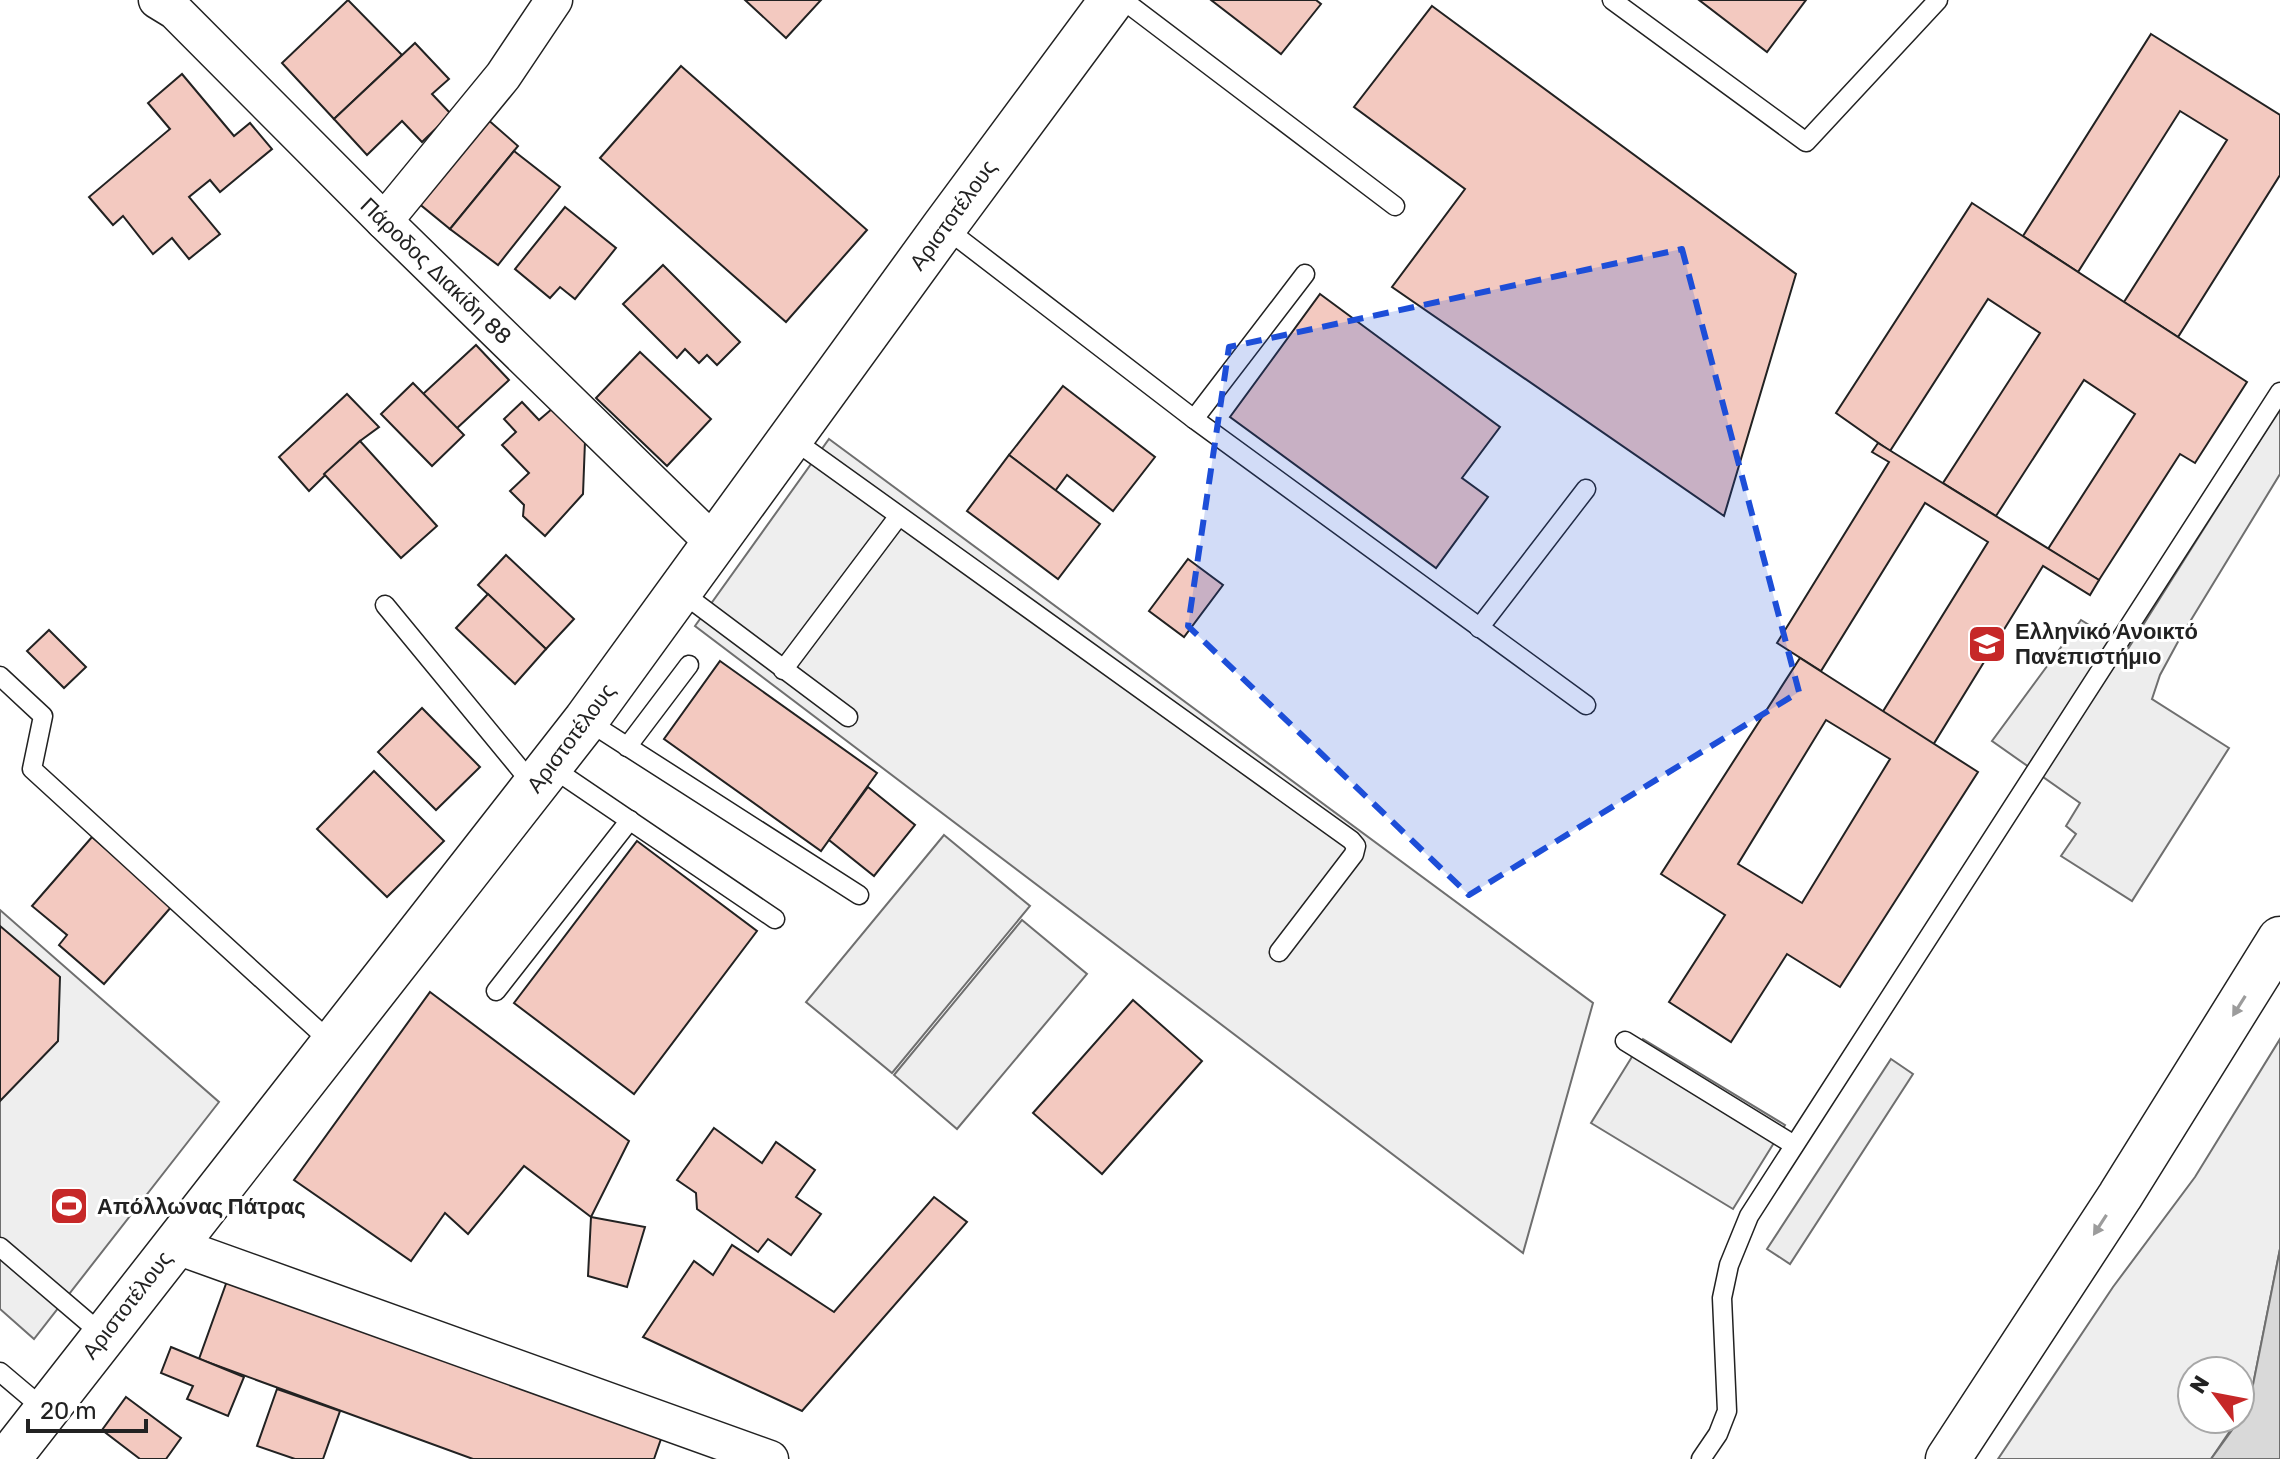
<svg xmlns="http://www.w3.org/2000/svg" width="2280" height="1459" font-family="Rubik,sans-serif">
<rect width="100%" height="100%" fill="#fff"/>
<g fill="#eee" stroke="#6f6f6f" stroke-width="2">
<path d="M829 439 1593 1003 1523 1253 695 626Z"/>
<path d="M944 835 1030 906 892 1073 806 1002Z"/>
<path d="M0 910 219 1102 34 1339 0 1309Z"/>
<path d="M1022 920 1087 974 957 1129 894 1075Z"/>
<path d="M2280 1039V1249L2250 1400 2240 1415V1371H2192V1419H2238L2211 1459H1998L2113 1287 2195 1177Z"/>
</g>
<g fill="#ededed" stroke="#6f6f6f" stroke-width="2">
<path d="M2280 408V474L2180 638 2160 675 2152 699 2229 748 2132 901 2061 856 2076 834 2066 826 2080 803 1992 741 2081 620 2128 649Z"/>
<path d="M1643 1039 1785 1125 1733 1209 1591 1123Z"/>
<path d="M1891 1059 1913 1074 1790 1264 1767 1249Z"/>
</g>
<path fill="#d9d9d9" stroke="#6f6f6f" stroke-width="2" d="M2280 1249V1459H2211L2240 1419 2250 1400Z"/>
<g fill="#f3c9c0" stroke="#222" stroke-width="2" fill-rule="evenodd">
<path d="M348 0 402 55 334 119 282 63Z"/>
<path d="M745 0H821L786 38Z"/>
<path d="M1211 0H1316L1321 4 1281 54Z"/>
<path d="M1699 0H1806L1767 52Z"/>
<path d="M1432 6 1796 274 1724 516 1392 287 1465 189 1354 107Z"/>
<path d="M2151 34 2280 115V175L2178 337 2124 302 2227 140 2180 111 2078 272 2023 236Z"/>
<path d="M415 43 449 79 432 94 451 114 422 142 402 121 367 155 334 119Z"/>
<path d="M681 66 867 230 786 322 600 158Z"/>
<path d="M182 74 234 136 250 123 272 149 220 192 210 180 189 197 220 234 189 259 172 238 153 254 123 216 113 225 89 197 170 129 148 103Z"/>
<path d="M486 118 518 146 450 229 417 202Z"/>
<path d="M514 151 560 187 498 265 450 229Z"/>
<path d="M1972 203 2247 382 2195 463 2180 454 2099 580 2048 549 2135 414 2084 380 1996 516 1943 483 2040 333 1988 299 1890 451 1836 413Z"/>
<path d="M565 207 616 248 575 299 560 287 550 298 515 269Z"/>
<path d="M663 265 740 342 717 365 707 355 699 363 685 349 677 358 623 304Z"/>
<path d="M1320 294 1500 427 1462 478 1488 497 1436 568 1230 417Z"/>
<path d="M476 345 509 380 456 429 423 394Z"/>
<path d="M640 352 711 419 667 466 596 398Z"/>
<path d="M413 383 464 435 432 466 381 414Z"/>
<path d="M1063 386 1155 457 1113 511 1067 475 1055 491 1009 455Z"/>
<path d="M347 394 379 427 360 441 309 491 279 457Z"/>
<path d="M522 402 539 420 553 408 585 441 583 494 545 536 523 516 524 505 510 491 529 473 502 445 516 432 504 419Z"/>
<path d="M360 441 437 526 401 558 324 474Z"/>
<path d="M1878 443 2099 580 2090 595 2043 566 1933 745 1882 713 1988 542 1925 503 1821 671 1777 643 1889 462 1872 452Z"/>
<path d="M1009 455 1100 524 1058 579 967 511Z"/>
<path d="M506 555 574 619 546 649 478 585Z"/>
<path d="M1188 559 1223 585 1184 637 1149 611Z"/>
<path d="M488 594 546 649 515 684 456 628Z"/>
<path d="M49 630 86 667 64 688 27 651Z"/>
<path d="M1800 658 1978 772 1840 987 1787 954 1731 1042 1669 1002 1725 915 1661 874ZM1826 720 1890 759 1802 903 1738 864Z"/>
<path d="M720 661 877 773 821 851 664 739Z"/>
<path d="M422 708 480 767 436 810 378 752Z"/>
<path d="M374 771 444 841 387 897 317 829Z"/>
<path d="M868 787 915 825 874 876 829 840Z"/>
<path d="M92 837 172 906 104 984 59 945 67 935 32 906Z"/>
<path d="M637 841 757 931 634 1094 514 1003Z"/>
<path d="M0 926 60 977 58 1041 0 1101Z"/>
<path d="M430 992 629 1141 591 1217 524 1166 468 1234 445 1213 411 1261 294 1180Z"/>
<path d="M1133 1000 1202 1061 1102 1174 1033 1113Z"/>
<path d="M714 1128 762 1163 776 1142 815 1170 796 1197 821 1214 791 1255 768 1239 758 1252 697 1209 696 1193 677 1180Z"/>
<path d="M934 1197 967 1222 802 1411 643 1337 694 1261 713 1275 732 1245 834 1312Z"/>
<path d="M591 1217 645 1227 627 1287 588 1276Z"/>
<path d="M227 1281 662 1436 654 1459H473L199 1359Z"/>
<path d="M171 1347 244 1377 228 1416 187 1399 193 1386 161 1373Z"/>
<path d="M277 1389 340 1411 323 1459H295L257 1446Z"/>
<path d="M126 1397 181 1438 166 1459H140L102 1430Z"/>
</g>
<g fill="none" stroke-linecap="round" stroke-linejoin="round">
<g stroke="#222" stroke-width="21">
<g id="service">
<path d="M1123 0 1395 206"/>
<path d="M1612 0 1806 142 1938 0"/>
<path d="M944 227 1194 419 1586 705"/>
<path d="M1194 419 1305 274"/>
<path d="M791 438 1351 840 1356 846 1354 854 1279 952"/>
<path d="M681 592 848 717"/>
<path d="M385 605 535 787"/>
<path d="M1479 628 1586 489"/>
<path d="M783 670 898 517"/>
<path d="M0 676 43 716 32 769 334 1045"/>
<path d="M586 720 859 895"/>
<path d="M627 747 689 665"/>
<path d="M551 767 775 919"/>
<path d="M496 991 630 820"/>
<path d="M1625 1041 1794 1145"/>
<path d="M0 1247 103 1335"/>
<path d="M0 1372 45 1410"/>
<path d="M1701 1459 1718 1434 1727 1411 1722 1298 1729 1265 1749 1216 2280 392"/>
</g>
</g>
<g stroke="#222" stroke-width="39">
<g id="minor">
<path d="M157 0 175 11 384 221 715 544"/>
<path d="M384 221 503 76 554 0"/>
<path d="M174 1245 770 1459"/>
</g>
</g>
<g stroke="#222" stroke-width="47">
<path id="secondary" d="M8 1459 586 720 944 227 1112 0"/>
</g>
<g stroke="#222" stroke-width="47">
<path id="primary" d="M1948 1459 2120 1196 2280 939"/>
</g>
<use href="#service" stroke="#fff" stroke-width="18"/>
<use href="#minor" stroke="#fff" stroke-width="36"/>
<use href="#secondary" stroke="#fff" stroke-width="44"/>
<use href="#primary" stroke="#fff" stroke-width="44"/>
</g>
<defs><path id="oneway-solid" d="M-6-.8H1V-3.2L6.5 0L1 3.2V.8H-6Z" transform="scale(2)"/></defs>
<g fill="#9c9c9c">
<use href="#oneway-solid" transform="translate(2239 1006) rotate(122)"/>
<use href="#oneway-solid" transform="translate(2100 1225) rotate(123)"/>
</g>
<path fill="#1d4ed8" fill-opacity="0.2" stroke="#1d4ed8" stroke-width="6" stroke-dasharray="16 10" stroke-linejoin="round" d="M1682 249 1799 692 1469 895 1188 626 1229 347Z"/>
<defs>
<g id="university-square" transform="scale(2)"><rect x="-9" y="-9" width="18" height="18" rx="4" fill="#c62828" stroke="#fff"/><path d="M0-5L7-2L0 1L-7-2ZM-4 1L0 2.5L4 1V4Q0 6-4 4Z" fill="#fff"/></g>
<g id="stadium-square" transform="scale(2)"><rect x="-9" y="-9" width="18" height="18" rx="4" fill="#c62828" stroke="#fff"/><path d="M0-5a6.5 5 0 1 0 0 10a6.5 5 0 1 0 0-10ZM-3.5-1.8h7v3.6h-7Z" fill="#fff"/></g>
</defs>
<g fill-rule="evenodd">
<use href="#university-square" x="1987" y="644"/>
<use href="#stadium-square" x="69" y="1206"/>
</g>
<g text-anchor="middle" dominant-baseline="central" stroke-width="6" stroke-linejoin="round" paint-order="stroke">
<g font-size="22" fill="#222" stroke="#fff">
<text transform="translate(953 215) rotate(-54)">Αριστοτέλους</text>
<text transform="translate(436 271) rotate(44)">Πάροδος Διακίδη 88</text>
<text transform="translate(571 738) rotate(-53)">Αριστοτέλους</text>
<text transform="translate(127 1305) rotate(-52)">Αριστοτέλους</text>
</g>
<g font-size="22" font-weight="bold" fill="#222" stroke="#fff" text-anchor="start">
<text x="2015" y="631">Ελληνικό Ανοικτό<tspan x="2015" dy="25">Πανεπιστήμιο</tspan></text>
<text x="97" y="1206">Απόλλωνας Πάτρας</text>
</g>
</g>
<g transform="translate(2216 1395) rotate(302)"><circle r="38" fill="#ffffff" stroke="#a7a7a7" stroke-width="2"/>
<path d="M0-6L14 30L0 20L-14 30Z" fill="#c62828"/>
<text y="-12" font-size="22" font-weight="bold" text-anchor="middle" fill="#222222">N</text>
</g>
<path d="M28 1419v12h118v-12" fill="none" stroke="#222222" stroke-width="4"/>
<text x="40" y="1419" font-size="24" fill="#222222" stroke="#ffffff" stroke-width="6" paint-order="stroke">20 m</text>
</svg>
